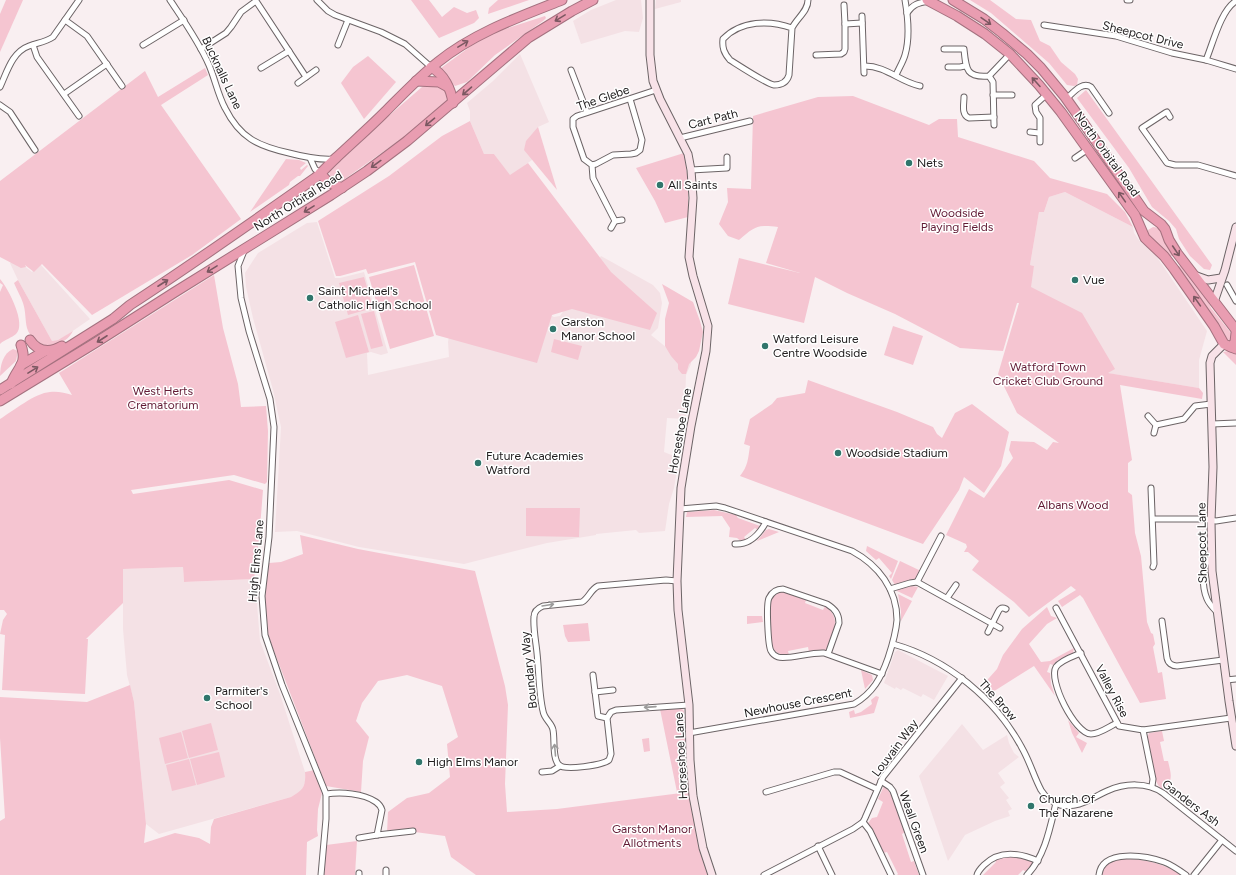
<svg xmlns="http://www.w3.org/2000/svg" width="1236" height="875" font-family="Figtree,sans-serif">
<rect width="100%" height="100%" fill="#f9eff1"/>
<g fill="#f4e1e5">
<path d="M616 0H641L643 18 639 32 625 31 581 44 573 21 591 10Z"/>
<path d="M656 0H681V2L655 9Z"/>
<path d="M520 54 549 122 538 127 532 160 510 176 494 154H484L470 121V111L467 103 493 81Z"/>
<path d="M1065 192 1133 227 1134 233 1141 243 1150 248 1161 263 1207 331 1199 360V388L1101 372 1027 294 1034 266 1030 265 1039 212H1044L1049 197Z"/>
<path d="M317 222 335 278H340L364 272 388 353 381 355 371 352 367 353 368 375 449 357 448 342 450 329 500 288 554 317 560 316 601 256 653 285 660 293 662 303 658 328 651 335 667 348 691 360V364L686 375 685 402 686 419 667 418 664 452 679 458 674 488 669 504 665 531 639 533 636 530 596 534V535L547 543 464 564 359 547 297 531 275 532 281 427 273 390 253 318 246 287 245 273 258 253 307 223Z"/>
<path d="M15 259 32 272 40 264 90 319 64 337 58 340 52 341 18 280 10 263Z"/>
<path d="M183 567 184 582 255 579 260 641 280 694 305 772V783L301 791 291 797 159 834 146 824 134 702 127 675 123 629V569Z"/>
<path d="M898 650 948 676 934 700 923 694 921 697 903 688 901 690 896 687 895 689 884 683 895 652Z"/>
<path d="M962 724 983 750 1007 735 1009 743 1014 753 1019 757 998 773 1005 783 1000 787 1009 798 1006 800 1012 809 1008 811 1010 816 995 821 965 835 948 861 919 776Z"/>
</g>
<g fill="#f5c5d1">
<path d="M6 0H23L0 52V14Z"/>
<path d="M411 0H429L442 17 454 7 467 13 476 10 479 18 474 23 439 38Z"/>
<path d="M498 0H529L488 14 489 8Z"/>
<path d="M970 0H990L1016 19 1031 20 1040 41 1050 46 1061 62 1075 74 1078 79 1077 85 1074 86 1067 85 1049 63 991 13Z"/>
<path d="M545 16 546 18 543 21 495 55 467 82 455 86 446 77 441 68 471 46 493 33Z"/>
<path d="M368 56 396 82 364 119 341 83 353 67Z"/>
<path d="M205 68 208 75 161 105 241 219 192 255 92 315 42 264 34 272 25 265 26 267 21 268 0 257V181L145 71 158 97Z"/>
<path d="M430 84 440 86 446 90 448 100 411 134 394 144 342 181 339 182 331 179 329 172 331 169 362 141 384 120 422 87Z"/>
<path d="M1086 90 1212 265 1210 270 1204 269 1190 256 1179 239 1176 229 1169 221 1152 207 1129 168 1077 98Z"/>
<path d="M853 96 929 125 939 119H957L958 137 1034 161 1050 178 1107 194 1125 212 1133 227 1065 192 1049 197 1044 212H1039L1030 265 1034 266 1031 287 1082 313 1115 369 1108 373 1199 388 1203 393 1202 399 1120 385 1132 460 1128 463V492L1132 495 1135 533 1141 556 1147 622 1151 633 1153 634 1155 644 1153 647 1158 673 1162 672 1166 699 1140 703 1083 598 1080 595 1062 607 1058 601 1076 590 1071 586 1029 617 1014 602 972 570 979 561 968 552H964L967 547 966 544 946 535 969 489 984 498 1013 458 1009 450 1011 441 1034 442 1047 450 1053 442 1059 443 1017 413 998 374 1019 303H1017L1003 351 960 348 895 314 847 293 815 277 804 323 728 304 739 258 800 273 766 263 778 227C757 224 754 227 739 240L728 236 719 224 728 202 727 188 751 189 753 116 818 97Z"/>
<path d="M470 121 484 154H494L510 175 528 163 611 272 657 313 650 330 572 309 552 315 537 363 436 335 415 262 368 274 366 269 340 276H336L318 221 389 176 442 136Z"/>
<path d="M538 127 557 190 524 150 526 141Z"/>
<path d="M684 153C688 174 689 195 688 217L665 223 655 201 636 168Z"/>
<path d="M286 159 299 160 306 163 300 168 301 170 307 165 308 166 300 176H298L290 182 289 185 250 212Z"/>
<path d="M1153 227C1164 227 1169 245 1174 254L1170 257 1177 266 1156 242 1148 235V230Z"/>
<path d="M1175 256 1207 298 1211 308 1231 333 1232 337 1230 341 1228 342 1177 269 1180 266 1174 257Z"/>
<path d="M414 265 434 336 390 349 369 277Z"/>
<path d="M214 275 223 328 238 384 241 407 266 406 268 431 267 482 265 484 234 475 131 490 133 494 229 480 263 490 260 528 254 579 184 582 183 567 123 569V603L86 639H88L85 694 2 690 5 635 0 634 3 620 7 614 4 610H0V419C13 411 35 393 50 392 58 391 65 393 72 395L59 373Z"/>
<path d="M364 277 373 308 348 315 339 283Z"/>
<path d="M0 279C8 288 27 324 16 334 12 338 5 339 0 344V292L3 285 0 283Z"/>
<path d="M18 280 52 341 58 340 73 331C69 339 62 343 54 345 43 348 30 339 27 328 25 320 26 312 23 303 21 297 17 290 14 283Z"/>
<path d="M662 284 693 302 700 321 703 332 699 351 696 357 689 364 686 374H682L678 369V364L671 356 665 346V319L669 303Z"/>
<path d="M374 311 383 346 371 349 361 314Z"/>
<path d="M358 315 369 352 346 358 335 322Z"/>
<path d="M893 326 923 336 913 365 884 355Z"/>
<path d="M554 339 582 346 578 360 551 352Z"/>
<path d="M13 349 18 351 16 361 0 376C0 366 3 353 13 349Z"/>
<path d="M1228 351 1236 353V365L1223 352Z"/>
<path d="M808 380 897 412 933 427 937 434 942 438 955 413 972 404 1009 432 1001 466 984 493 964 477 959 490 923 544 740 476C748 466 748 459 750 446L744 444 750 419 772 404 777 398 805 393Z"/>
<path d="M526 508H580L579 537 526 536Z"/>
<path d="M714 510 736 515 738 518 760 526 758 530 755 528 744 537 746 540 742 542 737 538 729 537 730 528 722 516 686 517 687 512Z"/>
<path d="M769 529 779 532 757 541 766 530Z"/>
<path d="M300 535 358 549 475 571 505 686 508 705 505 784 507 812 557 809 681 793 677 792 660 709H682L684 711C685 767 691 822 708 875H476L451 857 445 836 415 832 387 833 388 812 407 798 429 793 450 777 447 744 458 737 442 686 407 675 378 681 362 703 356 721 369 737 363 761 361 792 326 786 272 646 268 633 265 597 269 563 281 562 303 554Z"/>
<path d="M867 546 898 561 891 579 889 576 892 573 879 558 876 560 866 551Z"/>
<path d="M900 561 921 571 916 580 895 585 892 580Z"/>
<path d="M912 586 918 587 912 598 897 591 898 589Z"/>
<path d="M782 591 806 600 805 603 823 610 825 606C830 609 835 616 835 622 835 628 829 643 827 649L824 651 809 652 808 647 788 651 789 655C781 655 775 653 772 646 771 634 765 605 773 595 775 592 779 592 782 591Z"/>
<path d="M898 594 912 601 901 621V611Z"/>
<path d="M1047 607 1051 616 1057 618 1047 624 1029 644 1041 662 1050 661 1074 648 1073 653 1057 661 1053 665 1050 664 1047 672 1050 673 1051 684 1055 696 1034 666 988 695 981 687 997 669 1003 655 1022 629Z"/>
<path d="M747 616H762L763 622 747 624Z"/>
<path d="M588 623 590 641 568 642 565 636 563 625Z"/>
<path d="M861 670 872 675 873 680 865 689Z"/>
<path d="M130 685 134 702 146 824 144 843 175 833 199 838 210 844 211 827 214 819 291 797C303 790 306 787 305 772L315 770 322 793 318 809 317 830 318 836 307 842 306 875H0V821L5 818 0 738V697L87 702Z"/>
<path d="M876 696 879 697 874 713 850 718 849 712 854 710 855 714 861 712 872 704 871 700Z"/>
<path d="M1068 720 1079 733 1076 737 1087 743 1082 753 1072 733Z"/>
<path d="M211 723 218 750 189 758 182 731Z"/>
<path d="M1162 731 1164 741 1160 742 1164 761H1168C1171 774 1174 780 1163 790L1158 785 1156 781 1147 738 1149 733Z"/>
<path d="M181 732 188 758 165 764 159 738Z"/>
<path d="M649 738 650 751 644 752 642 739Z"/>
<path d="M219 752 225 777 197 785 190 759Z"/>
<path d="M189 759 196 785 172 791 166 765Z"/>
<path d="M884 786C896 796 899 817 905 832L902 834 911 862 914 861 919 875H897L898 874 887 852 883 853 868 823 872 818 877 817 883 802 878 799Z"/>
<path d="M357 841 355 875H324L326 845Z"/>
<path d="M1013 856 1032 861V865L1027 872 1023 870 1018 875H983L996 862 994 859Z"/>
<path d="M1120 859C1143 858 1163 863 1182 875H1101C1104 864 1110 862 1120 859Z"/>
</g>
<g fill="none" stroke-linecap="round" stroke-linejoin="round">
<g stroke="#6c6466" stroke-width="7">
<g id="street">
<path d="M170 0C184 21 199 42 209 65 215 79 218 95 225 108 240 138 258 146 289 153 304 157 319 160 334 159"/>
<path d="M317 0 328 11 335 15 381 32 405 44 431 67"/>
<path d="M1127 0H1130"/>
<path d="M844 5 845 24 862 23"/>
<path d="M907 13C913 4 918 3 929 1"/>
<path d="M862 16 864 73"/>
<path d="M65 20 87 36 122 86"/>
<path d="M1044 25 1116 36 1172 53 1206 60 1236 69"/>
<path d="M792 28C770 20 741 20 723 39 722 48 724 53 730 60 738 65 767 84 774 85 782 85 787 82 789 75L792 28C797 18 808 11 808 0"/>
<path d="M33 45 37 57 79 116"/>
<path d="M143 45 184 20"/>
<path d="M338 45 348 20"/>
<path d="M201 49 226 33 231 27 241 12 256 1 306 77"/>
<path d="M944 49H964C966 69 966 78 989 76L1010 54"/>
<path d="M816 55 841 54 844 52 845 49V24"/>
<path d="M1206 60C1213 43 1221 10 1236 1"/>
<path d="M865 66C886 66 900 82 920 86"/>
<path d="M948 67H960L965 66"/>
<path d="M261 68 289 51"/>
<path d="M571 70 587 112"/>
<path d="M896 75C899 68 903 62 905 55 910 38 908 17 905 0"/>
<path d="M989 76 993 82 994 125"/>
<path d="M298 83 316 70"/>
<path d="M0 87C7 72 12 52 29 46 37 43 46 42 53 37L79 0"/>
<path d="M64 94 107 64"/>
<path d="M993 95H1012"/>
<path d="M964 97C964 104 961 115 969 118L994 117"/>
<path d="M1066 99C1073 93 1082 81 1091 87L1109 113"/>
<path d="M0 105 10 112 35 150"/>
<path d="M1170 117 1167 112 1165 113 1142 128 1167 163 1175 165H1198L1236 176"/>
<path d="M1030 132 1039 133"/>
<path d="M680 138 750 121"/>
<path d="M1040 142V118L1036 112 1035 105 1047 94"/>
<path d="M310 158 315 169 320 173"/>
<path d="M1075 158 1088 149"/>
<path d="M592 165 596 164 613 155 631 154 636 153 640 150 642 140 630 99"/>
<path d="M691 170 727 168V157"/>
<path d="M615 221 622 220"/>
<path d="M611 228 615 221 593 178 592 165 584 159 573 127V119L577 116 656 90"/>
<path d="M244 251 238 266 241 298 249 331 270 399 274 427 269 537 262 596 265 635 282 685 326 794V819L321 875"/>
<path d="M1227 285 1236 301"/>
<path d="M1148 416 1156 425 1154 433"/>
<path d="M1212 424 1236 423"/>
<path d="M1156 425 1184 419 1195 406 1211 404"/>
<path d="M1151 488 1154 564 1153 567"/>
<path d="M680 509 716 506 725 508 852 551C878 565 897 589 897 620 896 633 892 646 888 658 881 678 873 693 854 704L689 733"/>
<path d="M1153 519H1203L1216 521 1236 518"/>
<path d="M735 544C750 545 759 535 766 522"/>
<path d="M1211 557C1201 566 1202 587 1207 599 1209 604 1213 608 1217 612"/>
<path d="M677 581 666 580 598 586C590 590 589 598 582 602L543 606C538 608 534 611 534 617 533 628 536 642 537 653 539 671 539 695 543 711 544 719 552 723 553 730 555 739 552 759 559 765 565 771 603 765 609 760L611 754 607 718 611 712 616 710 689 705"/>
<path d="M917 582 941 536"/>
<path d="M890 589 910 583 917 582 1000 628"/>
<path d="M947 598 956 585"/>
<path d="M1056 608 1119 726 1143 730 1231 718"/>
<path d="M1162 621 1167 658C1168 663 1172 666 1177 666L1223 660"/>
<path d="M988 632 998 612C1000 608 1002 607 1006 609"/>
<path d="M893 644C947 659 996 699 1022 748 1030 762 1034 777 1041 790 1046 798 1051 802 1060 805 1079 809 1091 798 1107 791 1125 783 1147 782 1163 793L1236 851"/>
<path d="M1081 653C1074 656 1061 660 1056 667 1048 680 1075 734 1091 734 1100 734 1110 726 1117 723"/>
<path d="M828 654 839 623C839 614 835 609 827 604L783 589C777 589 772 592 769 598 766 604 768 646 771 651 772 653 775 656 778 657 787 660 811 652 824 653L882 674"/>
<path d="M593 675 598 716 607 718"/>
<path d="M1226 680 1236 679"/>
<path d="M595 692 613 690"/>
<path d="M1143 730 1153 779 1152 786"/>
<path d="M542 772 552 771 560 766"/>
<path d="M881 781 890 787 893 791 923 875"/>
<path d="M766 792 834 772H840L877 789"/>
<path d="M326 794C341 792 363 793 376 802 379 804 381 807 382 810L377 835"/>
<path d="M863 822 870 831 891 875"/>
<path d="M359 838 377 835 413 831"/>
<path d="M818 846 832 875"/>
<path d="M359 875V873"/>
<path d="M386 875V870"/>
<path d="M764 875 853 829 863 822 865 818 883 777 962 678"/>
<path d="M977 875C978 871 981 868 984 865 1000 849 1020 853 1038 861"/>
<path d="M1027 875C1045 856 1050 828 1056 803"/>
<path d="M1099 875C1102 848 1147 856 1164 862 1172 865 1179 870 1186 875"/>
<path d="M1194 875 1222 840"/>
</g>
</g>
<g stroke="#6c6466" stroke-width="9">
<g id="secondary">
<path d="M650 0V55L653 81 660 99 688 154 691 170 693 198 689 257 693 276 708 326 706 351 691 426 681 488 677 581 678 610 689 705 690 760 693 796 703 848 712 875"/>
<path d="M1194 275 1208 280 1221 278"/>
<path d="M1214 302 1225 270 1236 227"/>
<path d="M1224 344 1212 356 1210 363 1213 467 1211 521 1212 571 1229 701 1236 746"/>
</g>
</g>
<g stroke="#a4717f" stroke-width="11">
<g id="highway">
<path d="M927 0 957 16 985 34 1010 54 1039 85 1061 112 1135 215 1145 238 1164 256 1174 269 1214 326 1224 344 1236 349"/>
<path d="M953 0 984 19 1002 33 1027 54 1041 68 1065 97 1082 121 1144 211 1161 224 1165 229 1169 240 1177 253 1236 330"/>
<path d="M431 67C444 74 451 89 453 103"/>
<path d="M416 81 439 82 448 87"/>
<path d="M320 173 328 182 342 188"/>
<path d="M30 340C38 352 50 353 62 346"/>
<path d="M1231 347 1235 342 1236 333"/>
<path d="M21 365 45 351"/>
<path d="M11 384C17 367 28 365 21 345"/>
<path d="M0 390 113 319 130 305C193 264 254 221 315 178 323 172 329 164 337 157 353 142 369 128 385 112 402 95 419 77 438 62 474 33 519 17 562 0"/>
<path d="M0 401 95 343 175 292 331 195 367 171 407 141 528 38 572 11 593 0"/>
</g>
</g>
<use href="#street" stroke="#fff" stroke-width="5"/>
<use href="#secondary" stroke="#f8e2e8" stroke-width="7"/>
<use href="#highway" stroke="#e99db1" stroke-width="9"/>
</g>
<defs><path id="oneway-shaft" d="M-6 0H5M1.5-3L5.5 0L1.5 3" fill="none" stroke-width="1.6" stroke-linecap="round" stroke-linejoin="round"/></defs>
<g stroke="#7c5862">
<use href="#oneway-shaft" transform="translate(560 18) rotate(149)"/>
<use href="#oneway-shaft" transform="translate(986 21) rotate(35)"/>
<use href="#oneway-shaft" transform="translate(463 44) rotate(-31)"/>
<use href="#oneway-shaft" transform="translate(1036 82) rotate(-132)"/>
<use href="#oneway-shaft" transform="translate(467 91) rotate(139)"/>
<use href="#oneway-shaft" transform="translate(430 122) rotate(140)"/>
<use href="#oneway-shaft" transform="translate(376 164) rotate(144)"/>
<use href="#oneway-shaft" transform="translate(1122 197) rotate(-125)"/>
<use href="#oneway-shaft" transform="translate(309 209) rotate(148)"/>
<use href="#oneway-shaft" transform="translate(1176 251) rotate(56)"/>
<use href="#oneway-shaft" transform="translate(212 269) rotate(148)"/>
<use href="#oneway-shaft" transform="translate(163 283) rotate(-33)"/>
<use href="#oneway-shaft" transform="translate(1197 301) rotate(-125)"/>
<use href="#oneway-shaft" transform="translate(102 339) rotate(147)"/>
<use href="#oneway-shaft" transform="translate(33 370) rotate(-32)"/>
</g>
<g stroke="#9c9b9b">
<use href="#oneway-shaft" transform="translate(548 605) rotate(-9)"/>
<use href="#oneway-shaft" transform="translate(650 707) rotate(176)"/>
<use href="#oneway-shaft" transform="translate(555 750) rotate(-95)"/>
</g>
<g fill="#30766c" stroke="#fff" stroke-width="1.5">
<circle cx="909" cy="163" r="4"/>
<circle cx="660" cy="185" r="4"/>
<circle cx="1075" cy="280" r="4"/>
<circle cx="310" cy="298" r="4"/>
<circle cx="553" cy="329" r="4"/>
<circle cx="765" cy="346" r="4"/>
<circle cx="838" cy="453" r="4"/>
<circle cx="478" cy="463" r="4"/>
<circle cx="207" cy="698" r="4"/>
<circle cx="419" cy="762" r="4"/>
<circle cx="1031" cy="806" r="4"/>
</g>
<g text-anchor="middle" dominant-baseline="central" stroke-width="3" stroke-linejoin="round" paint-order="stroke">
<g font-size="12" fill="#232021" stroke="#fff">
<text transform="translate(1143 35) rotate(14)">Sheepcot Drive</text>
<text transform="translate(222 73) rotate(65)">Bucknalls Lane</text>
<text transform="translate(603 98) rotate(-19)">The Glebe</text>
<text transform="translate(713 119) rotate(-14)">Cart Path</text>
<text transform="translate(1107 154) rotate(54)">North Orbital Road</text>
<text transform="translate(298 201) rotate(-32)">North Orbital Road</text>
<text transform="translate(680 431) rotate(-80)">Horseshoe Lane</text>
<text transform="translate(1202 543) rotate(-91)">Sheepcot Lane</text>
<text transform="translate(256 561) rotate(-85)">High Elms Lane</text>
<text transform="translate(529 670) rotate(-96)">Boundary Way</text>
<text transform="translate(1112 691) rotate(62)">Valley Rise</text>
<text transform="translate(998 700) rotate(48)">The Brow</text>
<text transform="translate(798 703) rotate(-11)">Newhouse Crescent</text>
<text transform="translate(895 748) rotate(-53)">Louvain Way</text>
<text transform="translate(681 756) rotate(-93)">Horseshoe Lane</text>
<text transform="translate(1191 803) rotate(37)">Ganders Ash</text>
<text transform="translate(914 822) rotate(70)">Weall Green</text>
</g>
<g font-size="12" fill="#232021" stroke="#fff" text-anchor="start">
<text x="917" y="163">Nets</text>
<text x="668" y="185">All Saints</text>
<text x="1083" y="280">Vue</text>
<text x="318" y="291">Saint Michael's<tspan x="318" dy="14">Catholic High School</tspan></text>
<text x="561" y="322">Garston<tspan x="561" dy="14">Manor School</tspan></text>
<text x="773" y="339">Watford Leisure<tspan x="773" dy="14">Centre Woodside</tspan></text>
<text x="846" y="453">Woodside Stadium</text>
<text x="486" y="456">Future Academies<tspan x="486" dy="14">Watford</tspan></text>
<text x="215" y="691">Parmiter's<tspan x="215" dy="14">School</tspan></text>
<text x="427" y="762">High Elms Manor</text>
<text x="1039" y="799">Church Of<tspan x="1039" dy="14">The Nazarene</tspan></text>
</g>
<g font-size="12" fill="#621b35" stroke="#fff">
<text x="957" y="213">Woodside<tspan x="957" dy="14">Playing Fields</tspan></text>
<text x="1048" y="367">Watford Town<tspan x="1048" dy="14">Cricket Club Ground</tspan></text>
<text x="163" y="391">West Herts<tspan x="163" dy="14">Crematorium</tspan></text>
<text x="1073" y="505">Albans Wood</text>
<text x="652" y="829">Garston Manor<tspan x="652" dy="14">Allotments</tspan></text>
</g>
</g>
</svg>
